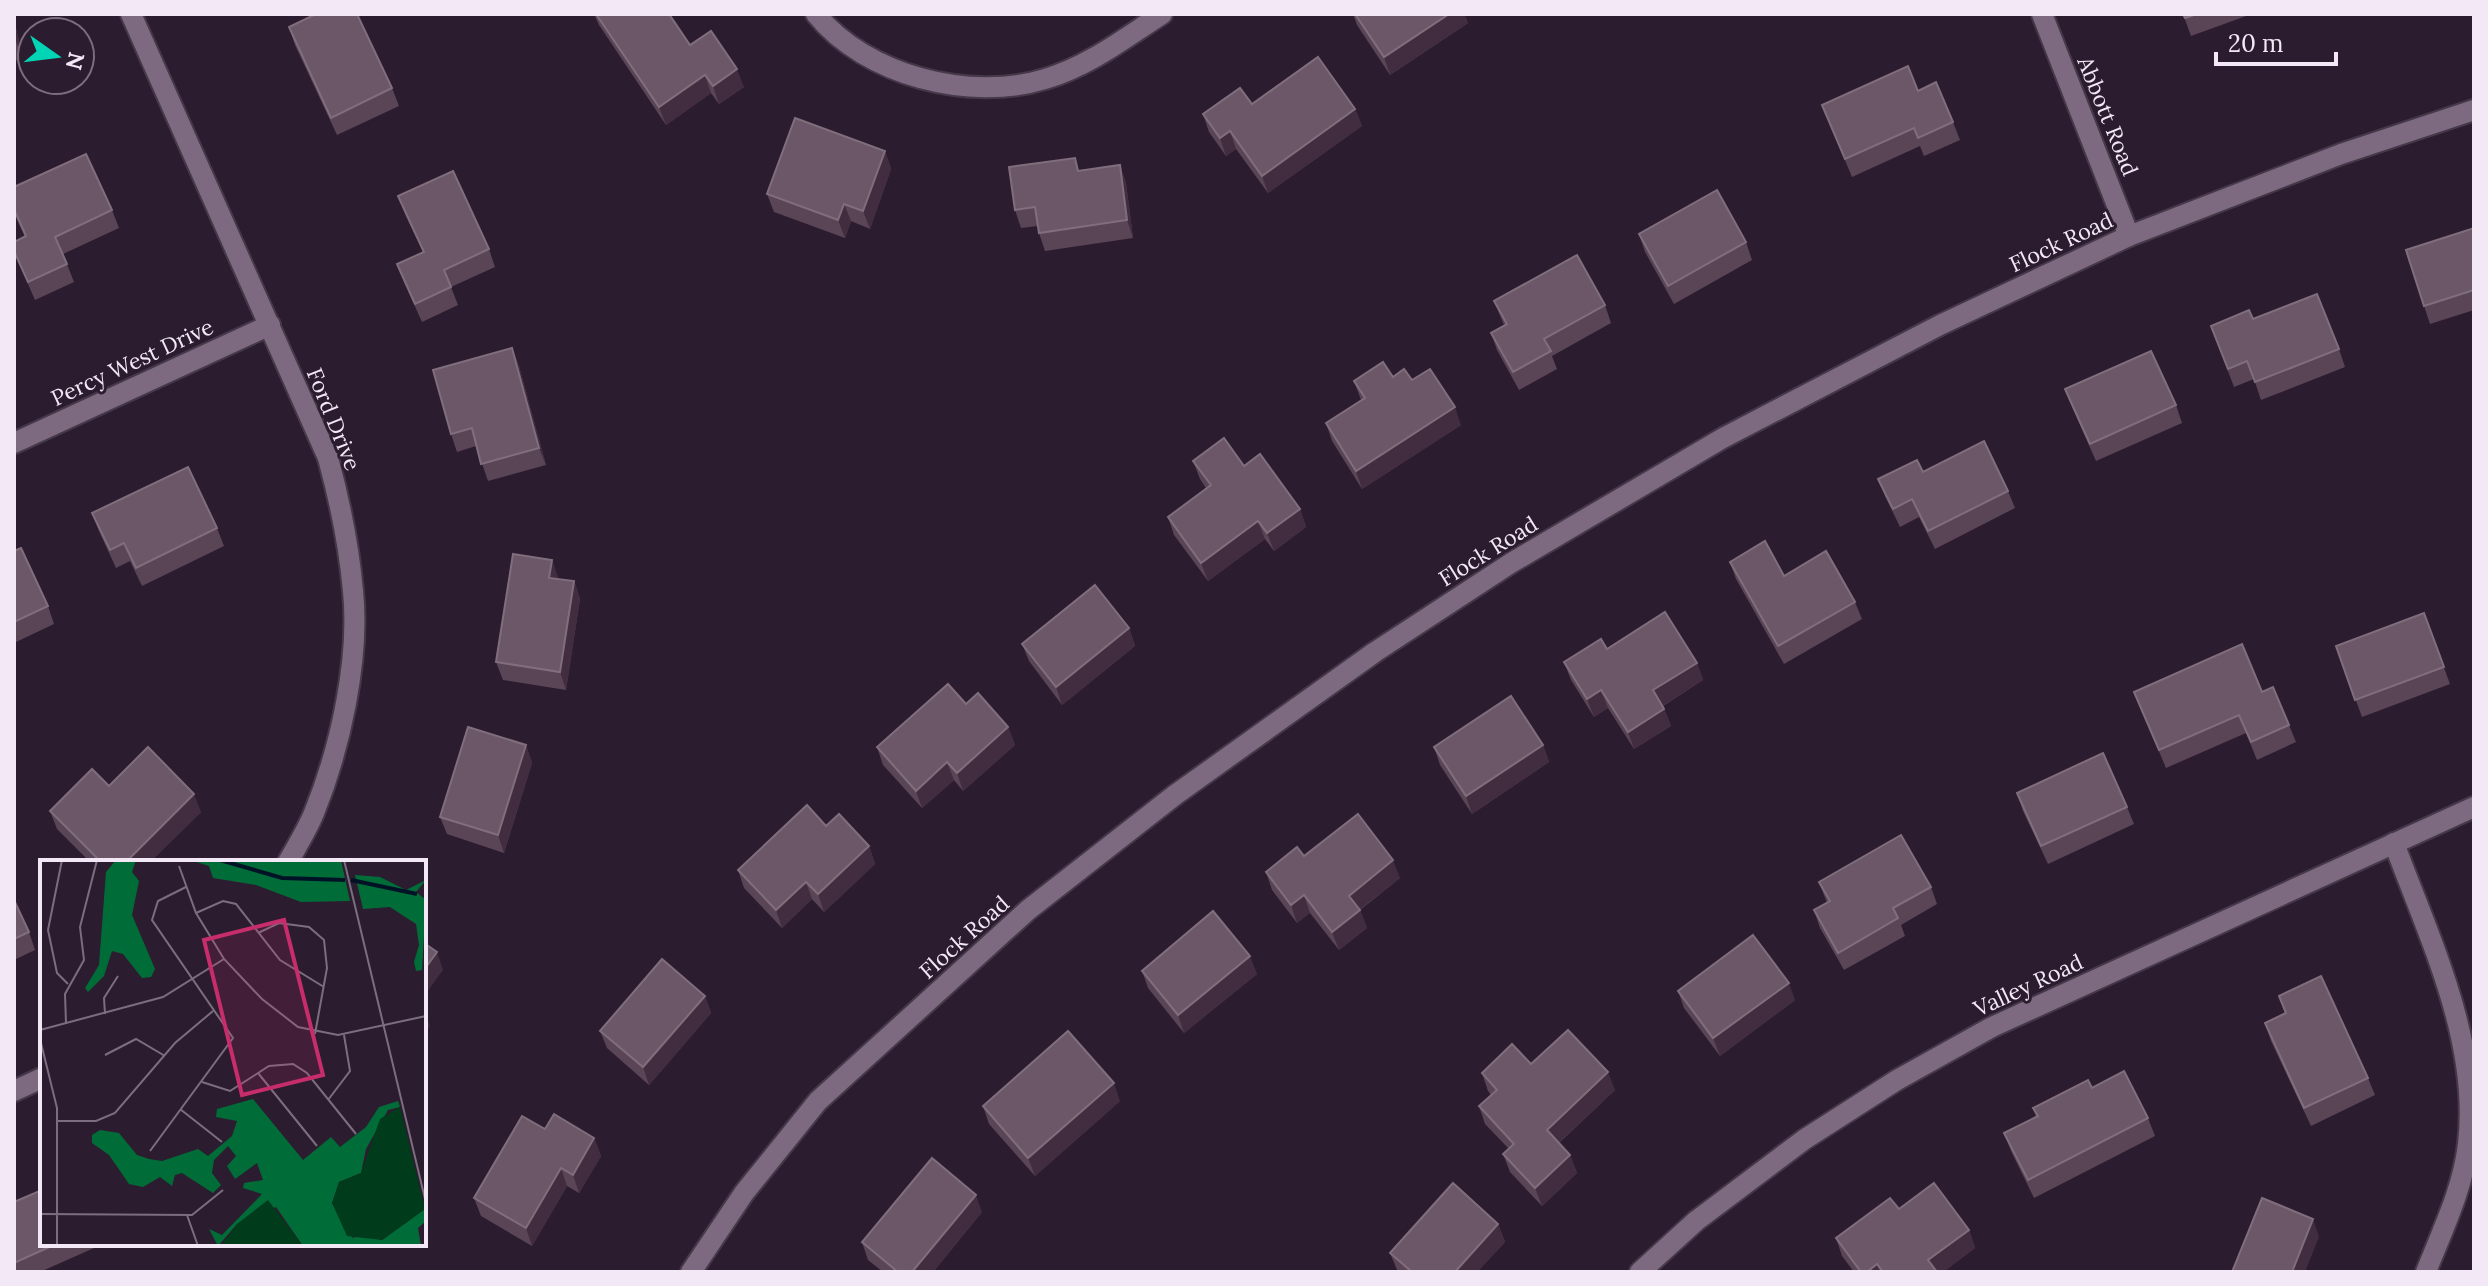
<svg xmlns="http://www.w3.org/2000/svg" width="2488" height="1286" font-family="Lora,serif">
<rect width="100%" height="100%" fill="#2c1c2f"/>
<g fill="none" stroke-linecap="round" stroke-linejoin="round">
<g stroke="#453848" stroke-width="24">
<g id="minor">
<path d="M131 14 328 458C340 502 349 546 353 591 360 660 340 749 314 813 307 830 297 846 288 862"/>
<path d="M816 14C866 76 971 102 1045 79 1089 66 1125 38 1162 14"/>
<path d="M2042 14 2129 236"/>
<path d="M14 443 270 325"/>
<path d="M2394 843C2429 938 2480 1041 2468 1144 2463 1189 2442 1231 2426 1272"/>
<path d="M14 1091 42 1078"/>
<path d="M691 1272 744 1193 818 1101 1028 910 1175 795 1375 652 1511 563 1723 438 1940 325 2129 236 2341 154 2474 110"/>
<path d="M1640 1272 1696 1221 1805 1139 1897 1080 1992 1027 2474 807"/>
</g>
</g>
<use href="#minor" stroke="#7d6a81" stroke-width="20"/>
</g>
<g fill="#5a4556">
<path d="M594 14H669L690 45 744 87 719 104 711 93 666 125 599 25Z"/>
<path d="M1353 14H1464L1468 23 1390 75 1357 25Z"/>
<path d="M2183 14H2248L2249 15 2191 36Z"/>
<path d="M14 19 23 59 14 61Z"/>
<path d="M289 27 392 88 399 106 337 135 295 45Z"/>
<path d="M1252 104 1355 109 1362 126 1268 193 1236 149 1226 156 1209 132 1203 114Z"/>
<path d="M1822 105 1953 122 1960 140 1924 156 1920 146 1852 177Z"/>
<path d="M885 151 891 169 870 229 851 221 845 238 774 212 767 194Z"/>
<path d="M1120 165 1126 183 1133 238 1045 251 1039 233 1038 226 1021 228 1015 210 1080 170Z"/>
<path d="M14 187 112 210 119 228 63 254 74 282 35 300 14 252V242L25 237 14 213Z"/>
<path d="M398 196 489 249 495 267 451 287 458 305 422 322 404 282 397 264 423 252 405 214Z"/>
<path d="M2474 228V310L2430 324 2424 306Z"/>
<path d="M1639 234 1746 242 1752 260 1674 304 1645 252Z"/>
<path d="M1494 301 1605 305 1611 323 1552 356 1557 369 1519 390 1497 350 1491 333 1504 325Z"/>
<path d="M2253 319 2339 349 2345 367 2261 400 2254 379 2234 387 2211 326Z"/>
<path d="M512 348 519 366 546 465 488 481 476 446 457 452 451 434Z"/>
<path d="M1393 377 1412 380 1461 425 1362 489 1332 441 1326 423 1361 400 1354 381Z"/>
<path d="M2065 389 2176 405 2182 423 2096 461 2072 407Z"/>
<path d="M1193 461 1244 466 1300 509 1306 527 1274 551 1265 539 1208 581 1174 535 1168 517 1206 488 1200 479Z"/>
<path d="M1923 472 2008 491 2015 508 1935 549 1919 517 1900 527 1885 496 1878 479Z"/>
<path d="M92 513 217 528 224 546 142 586 130 561 116 568 99 531Z"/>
<path d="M14 551 48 606 54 624 14 643Z"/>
<path d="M552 560 558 579 574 581 580 599 566 690 503 680 496 662Z"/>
<path d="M1730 562 1855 602 1862 619 1784 664 1736 579Z"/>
<path d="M2424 613 2450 684 2362 717 2336 646Z"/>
<path d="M1129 628 1135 646 1062 705 1029 661 1022 644Z"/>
<path d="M1607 649 1697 663 1703 680 1663 706 1671 726 1634 749 1608 708 1594 717 1571 680 1564 662Z"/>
<path d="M2134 692H2262L2289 725 2296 742 2257 760 2246 733 2166 768Z"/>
<path d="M966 704 1008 727 1015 745 963 791 954 780 922 808 883 765 877 747Z"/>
<path d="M526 745 532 763 504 853 447 834 440 817Z"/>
<path d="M1543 745 1549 762 1472 814 1440 765 1434 747Z"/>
<path d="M109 786 201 812 150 862H90L57 829 50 811Z"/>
<path d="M2017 793 2127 807 2134 824 2048 864 2023 811Z"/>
<path d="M826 826 869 846 875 864 824 912 812 899 782 928 744 888 738 870Z"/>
<path d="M1304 856 1400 878 1360 910 1367 928 1339 950 1310 913 1297 923 1272 890 1266 872Z"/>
<path d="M1819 882 1931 887 1937 904 1901 925 1905 936 1844 970 1820 928 1814 910 1827 903Z"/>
<path d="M14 900 29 932 35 950 14 960Z"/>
<path d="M1142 971 1257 974 1184 1033 1148 988Z"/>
<path d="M1678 991 1795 1000 1720 1056 1684 1008Z"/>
<path d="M705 996 711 1013 649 1085 607 1048 600 1031Z"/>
<path d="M2279 996 2368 1078 2375 1095 2311 1126 2271 1041 2265 1023 2285 1013Z"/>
<path d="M1531 1064 1615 1090 1559 1143 1570 1155 1577 1173 1542 1206 1510 1172 1503 1154 1509 1149 1485 1124 1479 1106 1491 1095 1488 1091 1482 1073Z"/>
<path d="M2092 1088 2148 1118 2155 1136 2034 1198 2011 1151 2004 1133 2036 1117 2033 1108Z"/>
<path d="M1120 1101 1035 1176 989 1124 983 1106Z"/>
<path d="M594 1138 601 1156 579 1193 567 1186 532 1246 481 1216 474 1198Z"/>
<path d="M14 1202 42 1244H103L40 1272H14Z"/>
<path d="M1899 1209 1969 1230 1975 1248 1943 1272H1854L1842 1256 1836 1238Z"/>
<path d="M982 1212 933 1272H883L868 1260 862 1242Z"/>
<path d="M1498 1224 1505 1242 1477 1272H1398L1390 1253Z"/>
</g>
<g fill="#412d3f">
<path d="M1449 14H1464L1468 23 1390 75 1384 57Z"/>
<path d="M14 19 23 59 16 41 14 30Z"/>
<path d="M737 69 744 87 719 104 713 86Z"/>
<path d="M705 75 711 93 666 125 659 107Z"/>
<path d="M1355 109 1362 126 1268 193 1262 176Z"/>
<path d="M1230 131 1236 149 1226 156 1220 138Z"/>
<path d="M885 151 891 169 870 229 863 211Z"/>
<path d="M1120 165 1126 183 1133 238 1127 220Z"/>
<path d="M844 204 851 221 845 238 838 220Z"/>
<path d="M512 348 519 366 546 465 539 448Z"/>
<path d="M1455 407 1461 425 1362 489 1356 471Z"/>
<path d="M1300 509 1306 527 1274 551 1267 533Z"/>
<path d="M1258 521 1265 539 1208 581 1201 563Z"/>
<path d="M552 560 558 577 555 596 549 578Z"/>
<path d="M574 581 580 599 566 690 560 672Z"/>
<path d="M1129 628 1135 646 1062 705 1056 687Z"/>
<path d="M1697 663 1703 680 1659 708 1653 690Z"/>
<path d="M1601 690 1608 708 1594 717 1587 699Z"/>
<path d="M1664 709 1671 726 1634 749 1628 732Z"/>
<path d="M1008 727 1015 745 963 791 957 773Z"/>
<path d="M526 745 532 763 504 853 498 835Z"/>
<path d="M1543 745 1549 762 1472 814 1466 796Z"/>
<path d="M947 762 954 780 922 808 916 791Z"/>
<path d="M194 794 201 812 150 862H126Z"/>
<path d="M869 846 875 864 824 912 818 894Z"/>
<path d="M1393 860 1400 878 1355 913 1349 896Z"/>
<path d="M806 882 812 899 782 928 776 910Z"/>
<path d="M1304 895 1310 913 1297 923 1291 905Z"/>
<path d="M1360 910 1367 928 1339 950 1332 932Z"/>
<path d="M437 952 443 970 424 996V970Z"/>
<path d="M1250 956 1257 974 1184 1033 1178 1015Z"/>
<path d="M1789 983 1795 1000 1720 1056 1713 1038Z"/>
<path d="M705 996 711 1013 649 1085 643 1067Z"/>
<path d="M424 1009 430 1026 424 1034Z"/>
<path d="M1608 1072 1615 1090 1553 1148 1547 1130Z"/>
<path d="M1114 1083 1120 1101 1035 1176 1028 1158Z"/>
<path d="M594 1138 601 1156 579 1193 573 1175Z"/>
<path d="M1570 1155 1577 1173 1542 1206 1535 1188Z"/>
<path d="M561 1168 567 1186 532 1246 526 1228Z"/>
<path d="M976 1195 982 1212 933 1272H912Z"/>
<path d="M2313 1219 2319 1237 2305 1272H2292Z"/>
<path d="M1498 1224 1505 1242 1477 1272H1455Z"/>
<path d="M1969 1230 1975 1248 1943 1272H1933L1928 1260Z"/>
<path d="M1877 1264 1880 1272H1867Z"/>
</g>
<g fill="#6b5767" stroke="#806e7d" stroke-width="2">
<path d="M316 14H357L392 88 331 118 289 27Z"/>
<path d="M596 14H669L690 45 711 31 737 69 713 86 705 75 659 107Z"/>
<path d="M1355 14H1449L1384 57Z"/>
<path d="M2183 14H2197L2185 18Z"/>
<path d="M1318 57 1355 109 1262 176 1230 131 1220 138 1203 114 1240 88 1252 104Z"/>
<path d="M1908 66 1918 91 1936 82 1953 122 1918 138 1914 128 1845 159 1822 105Z"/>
<path d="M795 118 885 151 863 211 844 204 838 220 767 194Z"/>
<path d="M86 154 112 210 55 237 67 264 28 282 14 251V242L26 236 14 209V187Z"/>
<path d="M1075 158 1078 171 1120 165 1127 220 1039 233 1035 207 1015 210 1009 167Z"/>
<path d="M453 171 489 249 444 270 451 287 415 304 397 264 424 252 398 196Z"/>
<path d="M1717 190 1746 242 1668 286 1639 234Z"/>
<path d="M2474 228V290L2424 306 2406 250Z"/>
<path d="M1577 255 1605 305 1544 339 1551 351 1513 372 1491 333 1507 324 1494 301Z"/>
<path d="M2317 294 2339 349 2255 382 2247 361 2228 369 2211 326 2249 310 2253 319Z"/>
<path d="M512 348 539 448 481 464 472 428 451 434 433 370Z"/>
<path d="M2151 351 2176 405 2090 444 2065 389Z"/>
<path d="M1383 362 1393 377 1404 369 1412 380 1430 369 1455 407 1356 471 1326 423 1365 398 1354 381Z"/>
<path d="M1224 438 1244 466 1260 454 1300 509 1267 533 1258 521 1201 563 1168 517 1211 485 1193 461Z"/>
<path d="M1984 441 2008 491 1928 531 1912 499 1893 509 1878 479 1917 460 1923 472Z"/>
<path d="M188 467 217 528 136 568 124 543 110 550 92 513Z"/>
<path d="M1765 541 1784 576 1826 551 1855 602 1778 646 1730 562Z"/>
<path d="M21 548 48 606 14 622V551Z"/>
<path d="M513 554 552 560 549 578 574 581 560 672 496 662Z"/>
<path d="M1095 585 1129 628 1056 687 1022 644Z"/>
<path d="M1665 612 1697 663 1653 690 1664 709 1628 732 1601 690 1587 699 1564 662 1601 639 1607 649Z"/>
<path d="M2424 613 2444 667 2355 700 2336 646Z"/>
<path d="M2242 644 2262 692 2273 687 2289 725 2251 742 2239 715 2159 750 2134 692Z"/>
<path d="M948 684 966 704 978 693 1008 727 957 773 947 762 916 791 877 747Z"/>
<path d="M1511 696 1543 745 1466 796 1434 747Z"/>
<path d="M468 727 526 745 498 835 440 817Z"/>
<path d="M148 747 194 794 126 862H101L50 811 92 769 109 786Z"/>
<path d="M2103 753 2127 807 2041 846 2017 793Z"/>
<path d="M807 805 826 826 839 814 869 846 818 894 806 882 776 910 738 870Z"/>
<path d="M1358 814 1393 860 1349 896 1360 910 1332 932 1304 895 1291 905 1266 872 1297 847 1304 856Z"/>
<path d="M1901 835 1931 887 1893 908 1898 918 1838 953 1814 910 1830 901 1819 882Z"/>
<path d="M14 900 29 932 14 939Z"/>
<path d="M1213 911 1250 956 1178 1015 1142 971Z"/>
<path d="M1753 935 1789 983 1713 1038 1678 991Z"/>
<path d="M424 943 437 952 424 970Z"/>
<path d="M662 959 705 996 643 1067 600 1031Z"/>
<path d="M2321 976 2368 1078 2304 1108 2265 1023 2286 1013 2279 996Z"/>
<path d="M1568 1030 1608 1072 1547 1130 1570 1155 1535 1188 1503 1154 1514 1144 1479 1106 1497 1090 1482 1073 1512 1044 1531 1064Z"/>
<path d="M1068 1031 1114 1083 1028 1158 983 1106Z"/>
<path d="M2124 1071 2148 1118 2028 1180 2004 1133 2038 1116 2033 1108 2088 1080 2092 1088Z"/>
<path d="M554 1114 594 1138 573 1175 561 1168 526 1228 474 1198 522 1116 545 1129Z"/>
<path d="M932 1158 976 1195 912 1272H898L862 1242Z"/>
<path d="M1453 1183 1498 1224 1455 1272H1412L1390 1253Z"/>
<path d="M1934 1183 1969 1230 1928 1260 1937 1272H1883L1877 1264 1867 1272H1861L1836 1238 1890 1198 1899 1209Z"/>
<path d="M42 1190V1244H56L14 1263V1202Z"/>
<path d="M2262 1198 2313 1219 2292 1272H2232Z"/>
</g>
<g text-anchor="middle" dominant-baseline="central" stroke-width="6" stroke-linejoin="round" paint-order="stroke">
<g font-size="22" fill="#f3e8f5" stroke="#2c1c2f">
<text transform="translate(2108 116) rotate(68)">Abbott Road</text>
<text transform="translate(2061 242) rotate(-25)">Flock Road</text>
<text transform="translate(132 362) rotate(-25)">Percy West Drive</text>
<text transform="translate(334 419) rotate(68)">Ford Drive</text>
<text transform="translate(1488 551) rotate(-32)">Flock Road</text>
<text transform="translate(964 937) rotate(-42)">Flock Road</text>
<text transform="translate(2028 985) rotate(-25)">Valley Road</text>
</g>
</g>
<g transform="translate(40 860)">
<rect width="386" height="386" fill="#2c1c2f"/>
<path d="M76 0H96L92 12 99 21 92 55 115 109 111 117 102 118 83 94 72 91 64 116 48 132 45 128 59 105 66 12ZM150 0H301L310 41 261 42 216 25 173 18 169 6ZM315 15 340 17 366 30 386 20 376 32 386 40 382 110 376 111 374 102 379 85 376 64 350 47 323 49ZM213 239 263 300 291 277 300 287 326 267 339 247 358 241 360 247 348 250 326 289 321 313 299 322 292 343 313 378 321 375 342 380 385 349 386 361 378 368 381 386H263L236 347 197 364 178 386 169 369 182 375 222 334 203 328 204 323 223 320 217 303 195 319 187 306 196 296 188 286 174 300 172 313 181 325 173 333 142 313 135 315 132 326 120 317 103 327 89 324 69 295 52 283V275L60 270 79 273 97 295 109 299 122 301 158 289 168 296 192 276 197 261 176 257 177 249Z" fill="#006d39"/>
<path d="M360 247 385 349 342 380 307 376 292 343 299 322 321 313 340 259ZM228 340 263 386H181L197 364Z" fill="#003b1c"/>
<path fill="none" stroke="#001326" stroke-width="4" d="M180 0 242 18 305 20M311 20 377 34"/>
<path fill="none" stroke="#7c6e7e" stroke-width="2" d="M22 0 8 70 17 113 28 124M304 0 386 343M139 6 156 53 184 99 222 139 258 167 298 175 386 156M156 53 183 41 196 44 240 100 284 127M218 73 239 63 269 67 284 80 287 108 275 174M65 154 64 138 78 116M26 163 25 134 44 100 40 67 57 0M0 170 123 137 184 99M0 179 17 248V386M65 195 96 179 125 196M218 213 277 286M162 222 190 231 229 206 253 204 267 213 316 274M288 240 310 211 304 175M140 249 182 282M17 261H56L75 253 135 183 173 151M110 291 193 178 112 60 118 41 146 27M0 354 152 355 183 330M147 355 158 386"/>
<path fill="#c72d6a" fill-opacity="0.15" stroke="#c72d6a" stroke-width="4" d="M244 60 283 215 202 235 164 80Z"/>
<rect width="386" height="386" fill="none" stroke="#f3e8f5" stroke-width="4"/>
</g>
<rect width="2488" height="1286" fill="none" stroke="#f3e8f5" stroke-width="32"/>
<g transform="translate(56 56) rotate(104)"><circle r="38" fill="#2c1c2f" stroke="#7c6e7e" stroke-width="2"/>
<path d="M0-6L14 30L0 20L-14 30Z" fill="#02d5b6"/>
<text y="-12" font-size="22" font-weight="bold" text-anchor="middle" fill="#f3e8f5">N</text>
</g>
<path d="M2216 52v12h120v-12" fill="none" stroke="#f3e8f5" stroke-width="4"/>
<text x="2228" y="52" font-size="24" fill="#f3e8f5" stroke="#2c1c2f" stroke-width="6" paint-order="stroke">20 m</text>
</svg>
